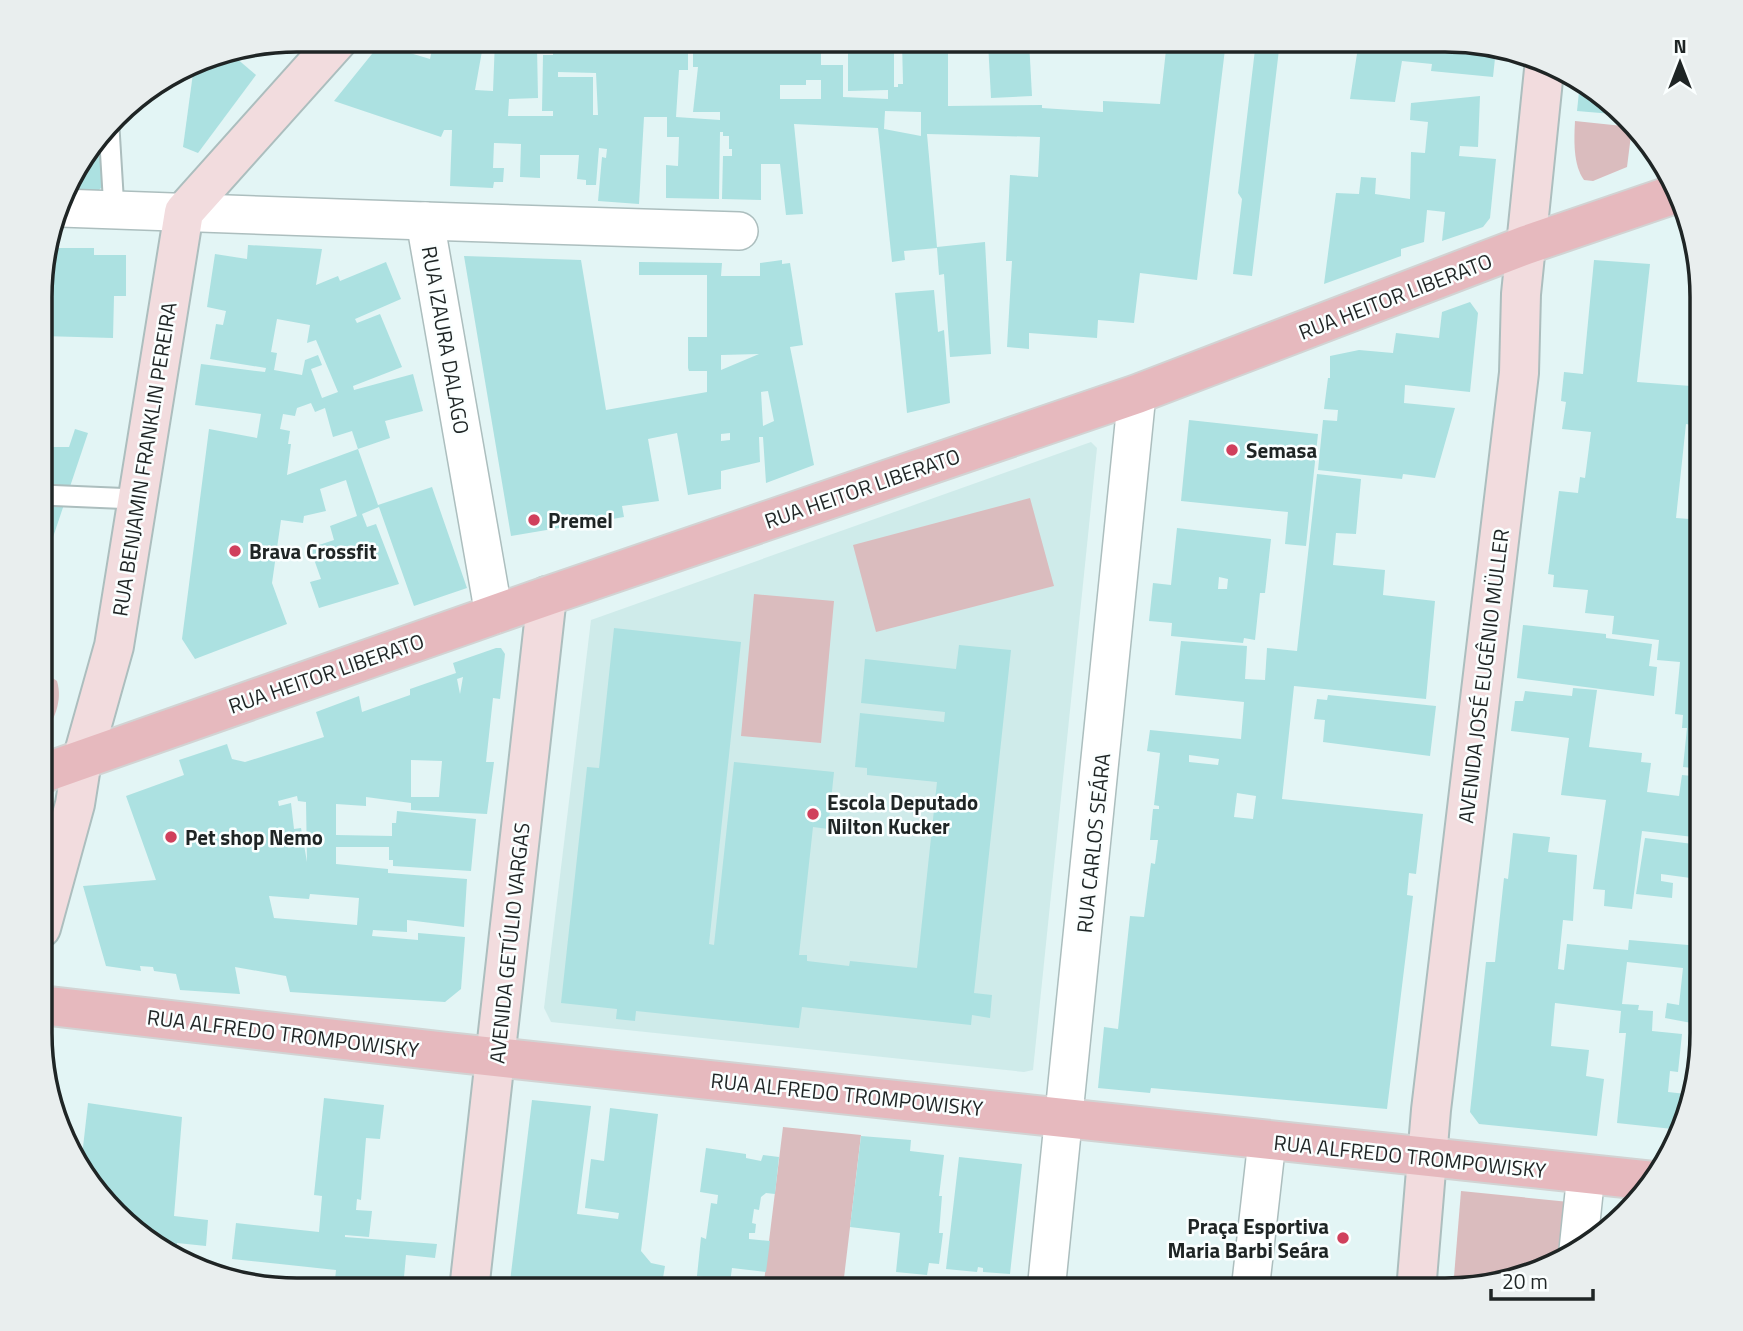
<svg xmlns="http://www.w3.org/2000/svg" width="1743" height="1331" font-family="'Titillium Web',sans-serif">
<rect width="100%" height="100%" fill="#e3f5f5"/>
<path fill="#cfebea" d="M1091 442 1097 448 1033 1070 1024 1072 551 1022 544 1008 591 620Z"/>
<g fill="#dabcbe">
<path d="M1575 121 1632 127 1627 167 1593 181 1584 180C1573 165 1574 140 1575 121Z"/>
<path d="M1030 498 1054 586 876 632 853 545Z"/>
<path d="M754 594 834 601 821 743 741 736Z"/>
<path d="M42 671 57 681C63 701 54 721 42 737Z"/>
<path d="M783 1127 861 1135 843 1286 890 1290H763Z"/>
<path d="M1461 1191 1569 1202 1564 1260 1559 1264 1453 1289Z"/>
</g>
<g fill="#ace1e1" fill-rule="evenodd">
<path d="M434 40H484L475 90 493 91 495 40H512V46L537 47 538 98 509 99 508 116H553V111H542L543 55H553V42L677 41V45H688V70H679L676 117 720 120V112H693L698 67H693V41L735 42V46L742 47V42H821V65H843V97L888 99V90L848 91V41H894V87H898V84H903L902 41H948V106L1042 105V108L1103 112V101L1160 104 1167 41H1226L1197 280 1140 273 1134 323 1098 320 1097 338 1029 333V349L1007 347 1012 261H1006L1010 175 1038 177 1040 137 927 134 937 247 985 242 991 354 950 357 944 274 939 275 937 248 904 251 905 260 892 262 878 128 794 124 803 214 786 215 780 164H761V200L722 199 723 156H732V149H729V136H723V132H720L719 199 666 198V165L678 166 679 137H667V117H644L639 204 598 201 602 157 606 158 607 149 599 148 596 185H586V180L577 179 579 155H540V178L520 177 521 144 494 143 493 168H504L503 182H494L493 188 450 186 452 130H444L441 137 334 101 380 44 430 59ZM558 72 596 73 598 115H593V77H558ZM806 80H821V99H780V85H806ZM885 111 921 112V136L884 129Z"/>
<path d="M1029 41 1032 96 991 98 988 42Z"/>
<path d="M1256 41H1280L1252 276 1233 274 1242 199 1238 193Z"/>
<path d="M1359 41H1462L1496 49 1493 77 1431 71 1432 64 1402 61 1395 102 1350 99Z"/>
<path d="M229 52 256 75 198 153 183 147 194 66 215 54Z"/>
<path d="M1580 82 1615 104 1624 115 1577 111Z"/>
<path d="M1480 96 1478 147 1460 146 1459 156 1496 159 1490 218 1483 227 1442 241 1445 212 1427 210 1424 242 1401 249V256L1324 284 1336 193 1359 194 1361 177 1376 178 1375 194 1410 199 1411 152 1425 153 1428 122 1410 120 1411 103Z"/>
<path d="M103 135 105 184 98 191 68 190 75 169Z"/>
<path d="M248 245 322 249 316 285 338 276 340 281 386 262 401 299 355 319 357 323 380 314 402 367 353 386 354 390 413 374 423 411 385 421 390 438 358 449 378 505 432 487 467 588 414 606 379 507 362 514 367 527 376 524 399 584 319 608 310 582 321 579 310 548 334 540 330 526 357 516 346 480 320 489 326 511 304 516 303 523 281 520 272 583 287 624 195 659 182 639 209 429 257 438 261 414 195 405 201 364 265 372 266 368 210 359 216 324 223 325 226 311 207 307 215 254 247 259ZM277 319 310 325 307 343 316 340 338 392 322 398 311 369 322 365 318 355 305 360 302 375 274 370 277 353 271 352ZM311 403 315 412 325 408 333 437 352 431 358 449 287 475 291 444H288L290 431 280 429 283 414 295 416 297 408Z"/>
<path d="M48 248H94V255H126V296H114L113 338 42 336 43 264Z"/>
<path d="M464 256 581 260 606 410 707 392V371H689L688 368V337H707V275H639V262L722 263 721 276H760V263L782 260V264L790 263 803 345 790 347 814 465 766 483 763 437H759L760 462 721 471V489L688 495 677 433 648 439 659 501 622 506 624 517 511 536ZM759 354 721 370V355ZM768 391 774 421 763 426 761 392ZM730 433V440L721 441V434Z"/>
<path d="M1594 260 1650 264 1637 382 1691 386 1699 315H1703V427L1686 424 1676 518 1703 520V575L1695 618H1702V661L1692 650 1691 663 1702 665V769L1683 767 1687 728H1682L1683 715 1675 714 1680 662 1657 660 1659 640 1612 634 1614 616 1585 613 1588 590 1553 587 1554 575 1548 574 1559 491 1578 493 1580 477 1585 478 1591 432 1562 429 1566 402 1561 401 1564 372 1583 374Z"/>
<path d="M934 290 938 332 944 330 950 403 907 413 895 293Z"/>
<path d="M1470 302 1478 313 1470 392 1405 385 1404 403 1455 408 1435 478 1403 474 1402 479 1318 470 1323 420 1337 421 1338 410 1324 409 1328 378H1330V356L1359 350 1393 353 1396 333 1439 338 1442 312Z"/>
<path d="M1189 420 1318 434 1306 546 1285 544 1288 512 1181 501Z"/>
<path d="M75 429 88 433 42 570V447H69Z"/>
<path d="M1317 474 1361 479 1356 534 1336 533 1333 565 1385 570 1383 595 1435 601 1426 699 1294 686 1282 799 1423 814 1416 874 1409 873 1407 895 1413 896 1387 1109 1151 1088 1150 1093 1098 1088 1104 1027 1118 1029 1130 916 1144 917 1151 863 1155 864 1158 840H1150L1153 809H1159V806L1154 805 1160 753 1147 751 1150 730 1241 739 1244 702 1175 695 1181 641 1247 646 1245 679 1265 680 1267 648 1297 651ZM1189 755 1219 759 1218 765 1189 762ZM1237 793 1256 796 1253 819 1234 817Z"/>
<path d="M1177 528 1271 539 1265 593H1260L1255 640 1244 638 1243 643 1171 636 1172 623 1149 621 1153 583 1171 585ZM1219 577 1228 579 1227 589H1218Z"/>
<path d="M1523 625 1606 634V638L1652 644 1649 666 1657 667 1654 696 1517 678Z"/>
<path d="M614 628 741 642 709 944 714 945 734 762 834 772 828 829 813 827 799 955H807V961L849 966 850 961 917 968 937 782 867 775V768L855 767 860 713 944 722 945 712 861 703 865 659 956 669 959 645 1011 650 974 993 992 995 990 1018 972 1015 971 1025 802 1007 799 1028 636 1011 635 1021 616 1019 617 1009 561 1003 587 767 599 768Z"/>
<path d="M496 648H501L505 654 500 699 493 698 486 762H494L487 814 411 810V803L366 797V806L336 804V835L392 836V823H396L397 811 476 819 471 871 393 866V860H389V847H336V864L388 869V873L467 879 464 927 407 920V932L373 930 372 936 418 940V933L465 937 461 989 445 1002 290 992 286 976 235 967 240 994 180 990 176 974 154 971 153 967 140 966 141 971 106 966 83 886 156 880 126 796 184 775 179 760 227 744 232 759 245 762 324 737 316 712 359 696 362 712 410 695V689L456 673 453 663ZM463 677 460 694 457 679ZM411 760 442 761 439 797H411ZM297 796 298 801 306 802 307 862 301 828 294 829 291 803 279 806 278 801ZM310 894 359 898 357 925 274 918 269 896 309 899Z"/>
<path d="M1573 688 1597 690 1589 747 1642 753 1641 762 1651 763 1647 792 1679 796 1682 775 1702 777V838L1642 831 1632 909 1604 906 1605 890 1593 889 1606 800 1561 795 1569 738 1511 731 1515 701H1523L1525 691 1572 696Z"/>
<path d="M1328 695 1436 706 1430 756 1323 742 1325 720 1314 719 1317 699 1327 700Z"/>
<path d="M1513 833 1550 837 1548 852 1577 855 1573 921 1563 920 1558 969 1564 970 1567 944 1628 950 1629 940 1700 946 1702 939V1025L1665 1018 1667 1003 1679 1005 1683 968 1627 962 1622 1004 1639 1005 1638 1010 1653 1011 1652 1031 1682 1034 1678 1072 1670 1071 1668 1092 1686 1094 1682 1130 1617 1123 1626 1033H1619L1621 1011 1555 1003 1551 1046 1589 1050 1586 1076 1604 1079 1597 1136 1479 1124 1470 1112 1486 962H1495L1504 878 1508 879ZM1691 956 1698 957 1696 970 1689 968Z"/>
<path d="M1645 838 1701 845 1698 879 1661 874V881L1673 883 1672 898 1636 894Z"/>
<path d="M1690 1084H1694L1692 1095 1688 1094Z"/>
<path d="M324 1098 384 1105 380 1139 366 1138 361 1200 357 1199 356 1210 372 1211 369 1237 345 1235V1237L437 1244 435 1258 406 1255 404 1277 433 1280 431 1290H403V1287L335 1280 336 1270 232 1259 236 1223 319 1232 322 1196 314 1195Z"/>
<path d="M532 1100 591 1106 577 1214 618 1219 619 1213 585 1208 591 1159 604 1161 610 1108 658 1114 641 1251 651 1263 665 1266 661 1290H509Z"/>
<path d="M88 1103 182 1117 174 1216 208 1220 206 1246 177 1243 176 1257 128 1227 81 1165Z"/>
<path d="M861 1136 911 1140 910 1151 944 1155 939 1196H942L939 1233H943L939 1264 929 1263 927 1275 896 1272 900 1233 850 1227Z"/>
<path d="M706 1148 746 1154V1158L761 1161 763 1155 779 1157 775 1194 766 1193 761 1197 759 1210 754 1209 752 1223 756 1224 755 1233H749V1239L770 1241 766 1272 732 1268 729 1290H708L710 1278 697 1276 701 1237 706 1239 711 1203 717 1204 718 1195 700 1192Z"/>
<path d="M959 1157 1022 1164 1010 1274 983 1272V1268L978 1267 977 1272 946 1269Z"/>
<path d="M205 1271 247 1275V1282L204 1272Z"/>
<path d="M938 1279 987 1284V1291H937Z"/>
<path d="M322 1284 345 1286V1290H321Z"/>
</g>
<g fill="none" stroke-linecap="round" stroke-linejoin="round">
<g stroke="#acbebe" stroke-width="23">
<g id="lane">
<path d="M109 128 114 210"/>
<path d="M42 495 135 499"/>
</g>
</g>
<g stroke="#acbebe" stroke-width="40">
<g id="street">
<path d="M61 208 425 221 494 615"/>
<path d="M425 221 739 231"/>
<path d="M1578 1250 1586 1174"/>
<path d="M1046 1291 1137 394"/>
<path d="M1250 1291 1267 1141"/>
</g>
</g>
<g stroke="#acbebe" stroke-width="42">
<g id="secondary">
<path d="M41 928 75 804 82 760 114 646 184 212 338 40"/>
<path d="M469 1290 547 596"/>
<path d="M1416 1291 1431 1110 1519 373 1521 294 1545 60"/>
</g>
</g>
<g stroke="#d2d3d3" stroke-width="42">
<g id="primary">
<path d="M41 774 547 596 1137 394 1526 245 1678 193"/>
<path d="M41 1005 448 1052 1653 1181"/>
</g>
</g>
<use href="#lane" stroke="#fff" stroke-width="19"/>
<use href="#street" stroke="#fff" stroke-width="37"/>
<use href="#secondary" stroke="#f2dcde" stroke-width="38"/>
<use href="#primary" stroke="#e6b9be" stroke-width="38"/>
</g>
<g fill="#d0405c" stroke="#fbffff" stroke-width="2.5">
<circle cx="1232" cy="450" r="7"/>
<circle cx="534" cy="520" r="7"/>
<circle cx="235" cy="551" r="7"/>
<circle cx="813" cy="814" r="7"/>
<circle cx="171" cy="837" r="7"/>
<circle cx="1343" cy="1238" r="7"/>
</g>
<g text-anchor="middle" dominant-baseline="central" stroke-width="5" stroke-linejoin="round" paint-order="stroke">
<g font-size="21" fill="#1f2525" stroke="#fbffff">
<text transform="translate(1395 296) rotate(-21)">RUA HEITOR LIBERATO</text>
<text transform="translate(446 340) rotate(80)">RUA IZAURA DALAGO</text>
<text transform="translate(144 459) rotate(-81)">RUA BENJAMIN FRANKLIN PEREIRA</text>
<text transform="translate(862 488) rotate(-19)">RUA HEITOR LIBERATO</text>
<text transform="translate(326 673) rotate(-19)">RUA HEITOR LIBERATO</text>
<text transform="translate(1483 676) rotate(-83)">AVENIDA JOSÉ EUGÊNIO MÜLLER</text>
<text transform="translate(1093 843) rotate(-84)">RUA CARLOS SEÁRA</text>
<text transform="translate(509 943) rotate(-84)">AVENIDA GETÚLIO VARGAS</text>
<text transform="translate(283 1033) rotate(7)">RUA ALFREDO TROMPOWISKY</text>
<text transform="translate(847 1094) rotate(6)">RUA ALFREDO TROMPOWISKY</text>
<text transform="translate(1410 1156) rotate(6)">RUA ALFREDO TROMPOWISKY</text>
</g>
<g font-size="21" font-weight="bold" fill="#1f2525" stroke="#fbffff" text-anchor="start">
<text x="1246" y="450">Semasa</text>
<text x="548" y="520">Premel</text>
<text x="249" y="551">Brava Crossfit</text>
<text x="827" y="802">Escola Deputado<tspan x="827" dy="24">Nilton Kucker</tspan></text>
<text x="185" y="837">Pet shop Nemo</text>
<text x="1329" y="1226" text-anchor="end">Praça Esportiva<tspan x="1329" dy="24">Maria Barbi Seára</tspan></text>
</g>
</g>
<path d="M0 0H1743V1331H0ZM297 52H1445A245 245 0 0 1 1690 297V1033A245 245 0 0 1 1445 1278H297A245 245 0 0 1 52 1033V297A245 245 0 0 1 297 52Z" fill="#e9eeee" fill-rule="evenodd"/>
<path fill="none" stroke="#1f2525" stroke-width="3.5" d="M297 52H1445A245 245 0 0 1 1690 297V1033A245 245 0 0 1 1445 1278H297A245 245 0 0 1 52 1033V297A245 245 0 0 1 297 52Z"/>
<g transform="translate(1680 63)" stroke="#fbffff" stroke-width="5" paint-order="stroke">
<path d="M0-5L12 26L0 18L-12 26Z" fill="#1f2525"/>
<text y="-10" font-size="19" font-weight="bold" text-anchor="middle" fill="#1f2525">N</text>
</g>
<path d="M1491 1289v10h102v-10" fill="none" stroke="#1f2525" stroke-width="3.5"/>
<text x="1502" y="1289" font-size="21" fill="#1f2525" stroke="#fbffff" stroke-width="5" paint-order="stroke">20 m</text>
</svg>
